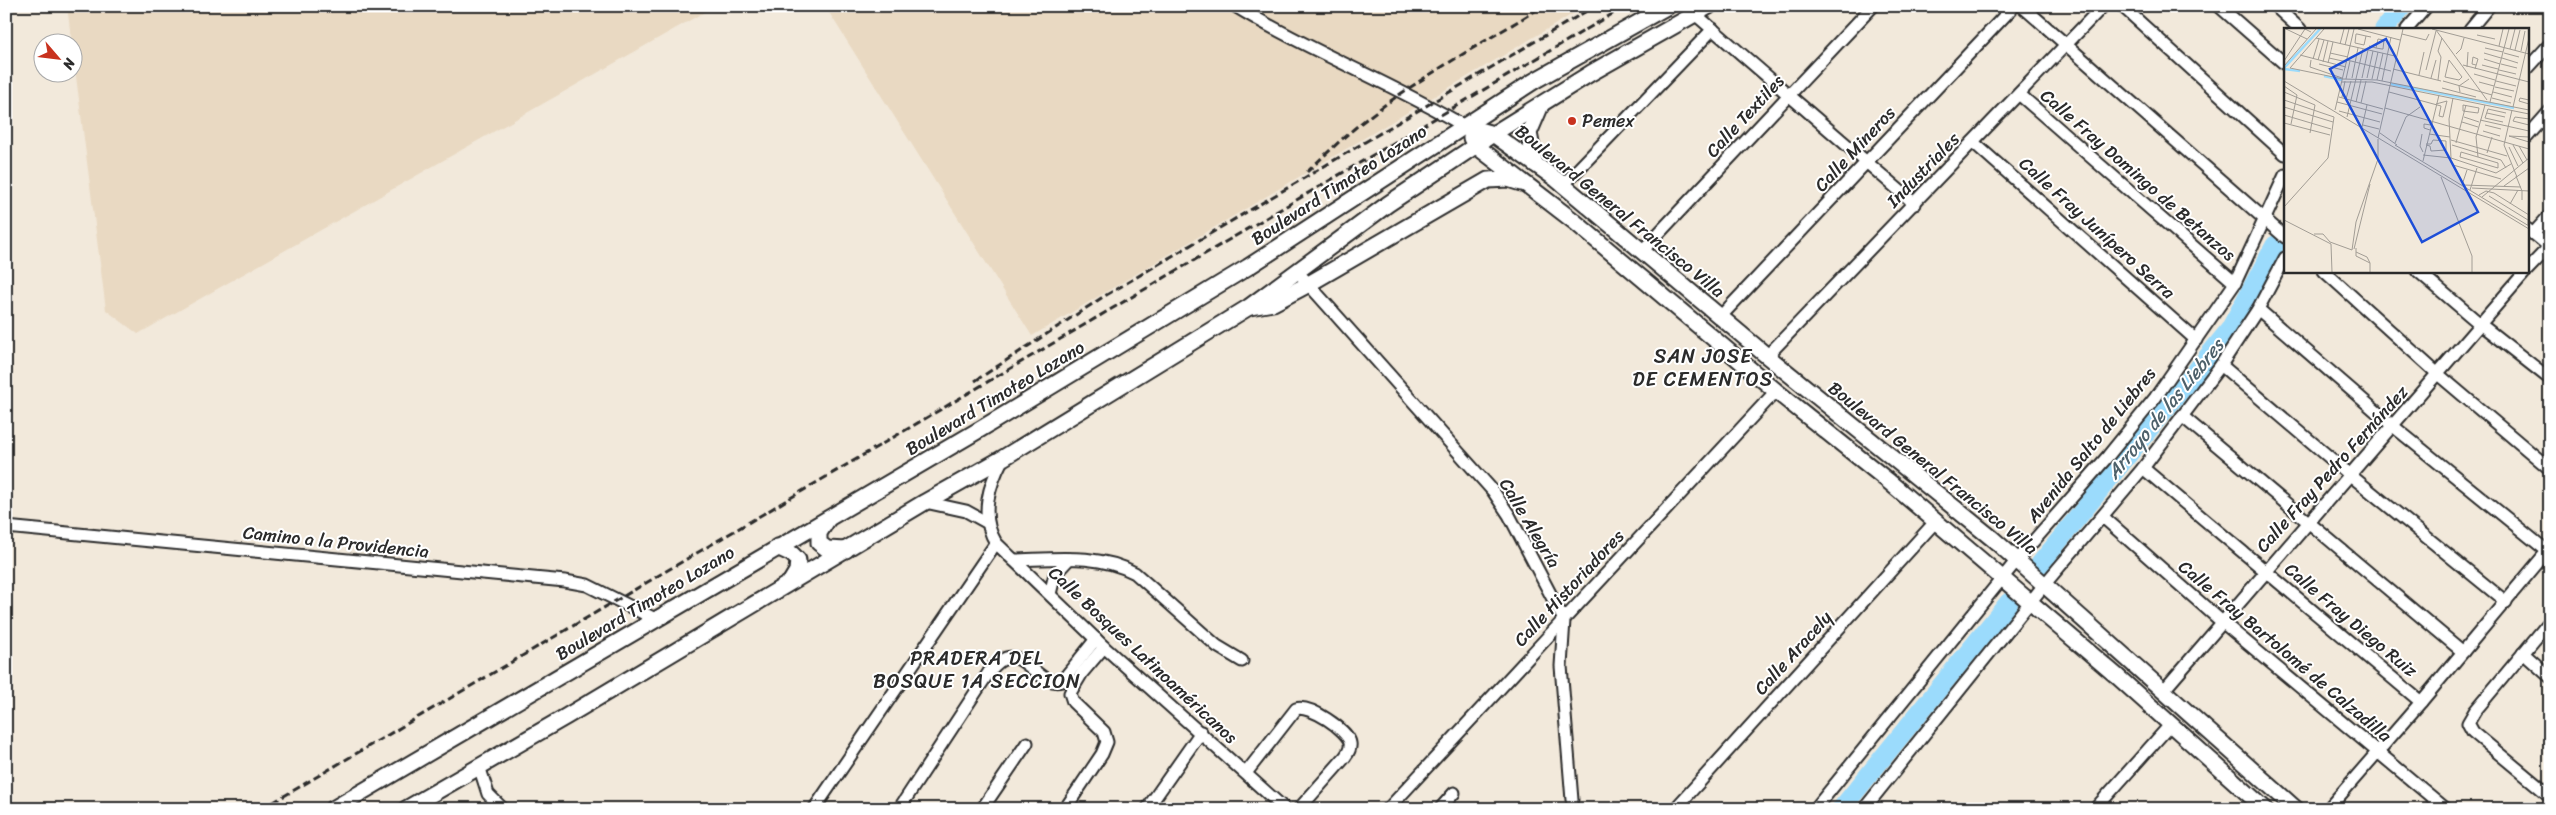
<svg xmlns="http://www.w3.org/2000/svg" width="2556" height="815" font-family="Sriracha,sans-serif">
<rect width="100%" height="100%" fill="#f2e9db"/>
<filter id="ink" filterUnits="userSpaceOnUse"><feTurbulence type="fractalNoise" baseFrequency=".02" numOctaves="2"/><feDisplacementMap in="SourceGraphic" scale="10" xChannelSelector="R" yChannelSelector="G"/><feConvolveMatrix kernelMatrix="1 2 1 2 8 2 1 2 1" color-interpolation-filters="sRGB"/></filter>
<g filter="url(#ink)">
<g fill="#e9d9c2">
<path d="M67 6H715L138 334 106 310Z"/>
<path d="M825 6H1586L1032 336Z"/>
</g>
<g fill="none" stroke-linecap="round" stroke-linejoin="round">
<g stroke="#9bdbfc" stroke-width="19">
<path d="M2384 29 2403 6"/>
<path d="M2040 564 2230 329 2275 245"/>
<path d="M1841 809 2009 602"/>
</g>
<g stroke="#2b2b2b" stroke-width="15">
<g id="minor">
<path d="M1235 6C1309 51 1390 82 1464 126"/>
<path d="M2022 6 2285 237"/>
<path d="M2122 6 2285 154"/>
<path d="M2219 6 2285 64"/>
<path d="M2275 6 2300 29"/>
<path d="M1695 14 1915 204"/>
<path d="M2407 29 2427 6"/>
<path d="M2470 29 2489 6"/>
<path d="M2527 69 2550 44"/>
<path d="M2019 94 2235 283"/>
<path d="M2527 137 2550 111"/>
<path d="M1973 142 2196 340"/>
<path d="M1563 185 1713 29"/>
<path d="M2527 229 2550 248"/>
<path d="M2533 234 2550 215"/>
<path d="M1642 251 1873 6"/>
<path d="M2527 270 2549 247"/>
<path d="M2324 271 2439 375 2550 469"/>
<path d="M2418 271 2480 324 2550 379"/>
<path d="M1303 278 1493 491 1509 515 1564 620 1561 666 1572 800"/>
<path d="M2258 309 2393 426 2547 551"/>
<path d="M1721 316 2014 6"/>
<path d="M1767 356 2103 6"/>
<path d="M2221 365 2349 474 2506 602"/>
<path d="M2182 416 2463 652"/>
<path d="M1003 458C989 485 979 515 996 543L1104 647 1285 809"/>
<path d="M2143 468 2421 702"/>
<path d="M925 502 966 511 986 522"/>
<path d="M2103 517 2221 621 2446 809"/>
<path d="M6 527 565 581 587 585 655 619"/>
<path d="M1014 560C1055 559 1098 553 1135 573L1217 646 1242 661"/>
<path d="M1050 594 1055 574 1069 559"/>
<path d="M2550 621 2475 711 2468 723 2473 732 2550 796"/>
<path d="M2523 653 2550 677"/>
<path d="M2164 690 2526 271"/>
<path d="M479 766 488 794 503 809"/>
<path d="M1246 773 1296 709C1309 704 1348 730 1350 743 1351 748 1348 753 1345 757L1299 809"/>
<path d="M814 809 996 543"/>
<path d="M899 809 989 672C1021 631 1033 689 1062 681L1096 639"/>
<path d="M982 809 1027 743"/>
<path d="M1065 809 1102 754 1107 742 1104 732 1073 702 1070 693 1082 673 1104 647"/>
<path d="M1147 809 1201 732"/>
<path d="M1388 809 1776 391"/>
<path d="M1440 809 1454 793"/>
<path d="M1675 809 1936 521"/>
<path d="M1815 809 2017 560 2108 456 2155 398 2235 283 2285 175"/>
<path d="M1864 809 2044 585 2143 468 2221 365 2258 309 2285 258"/>
<path d="M2095 809 2171 724"/>
<path d="M2328 809 2421 702 2550 548"/>
</g>
</g>
<g stroke="#2b2b2b" stroke-width="19">
<g id="major">
<path d="M1464 126 1493 134 1556 179 1767 356 1993 539 2296 809"/>
<path d="M1471 138 1475 145 1575 222 1776 391 1887 480 2118 677 2265 809"/>
<path d="M1535 164 1529 133 1541 105"/>
<path d="M1250 307 1273 303 1307 285 1488 180 1508 179 1521 183"/>
<path d="M828 519 819 533V543L827 549 846 550"/>
<path d="M777 547 792 554 798 560 797 571 791 581"/>
<path d="M333 809 979 430 1248 267 1534 81 1668 6"/>
<path d="M406 809 567 716 925 502 1003 458 1249 307 1388 204 1493 134 1591 73 1709 6"/>
</g>
</g>
<use href="#minor" stroke="#fff" stroke-width="11"/>
<use href="#major" stroke="#fff" stroke-width="15"/>
<g stroke="#2b2b2b" stroke-width="3" stroke-dasharray="8 4" stroke-linecap="butt">
<path d="M1307 172C1323 157 1338 142 1355 128 1412 81 1480 45 1543 6"/>
<path d="M975 381 1103 297 1595 6"/>
<path d="M262 809 1626 6"/>
</g>
</g>
</g>
<circle fill="#c8321e" stroke="#fff" stroke-width="2" cx="1572" cy="121" r="5"/>
<g text-anchor="middle" dominant-baseline="central" stroke-width="4" stroke-linejoin="round" paint-order="stroke">
<g font-size="18" fill="#2b2b2b" stroke="#fff">
<text transform="translate(1745 116) rotate(-47)">Calle Textiles</text>
<text transform="translate(1855 149) rotate(-47)">Calle Mineros</text>
<text transform="translate(1923 170) rotate(-46)">Industriales</text>
<text transform="translate(2138 175) rotate(41)">Calle Fray Domingo de Betanzos</text>
<text transform="translate(1339 185) rotate(-33)">Boulevard Timoteo Lozano</text>
<text transform="translate(1620 211) rotate(39)">Boulevard General Francisco Villa</text>
<text transform="translate(2097 228) rotate(42)">Calle Fray Junípero Serra</text>
<text transform="translate(995 398) rotate(-31)">Boulevard Timoteo Lozano</text>
<text transform="translate(2091 445) rotate(-51)">Avenida Salto de Liebres</text>
<text transform="translate(1933 468) rotate(39)">Boulevard General Francisco Villa</text>
<text transform="translate(2332 469) rotate(-48)">Calle Fray Pedro Fernández</text>
<text transform="translate(1530 523) rotate(59)">Calle Alegría</text>
<text transform="translate(336 542) rotate(6)">Camino a la Providencia</text>
<text transform="translate(1569 588) rotate(-47)">Calle Historiadores</text>
<text transform="translate(645 603) rotate(-31)">Boulevard Timoteo Lozano</text>
<text transform="translate(2351 620) rotate(40)">Calle Fray Diego Ruiz</text>
<text transform="translate(2285 651) rotate(40)">Calle Fray Bartolomé de Calzadilla</text>
<text transform="translate(1793 653) rotate(-48)">Calle Aracely</text>
<text transform="translate(1143 655) rotate(43)">Calle Bosques Latinoaméricanos</text>
</g>
<g font-size="18" fill="#2b2b2b" stroke="#fff" text-anchor="start">
<text x="1582" y="121">Pemex</text>
</g>
<g font-size="19" font-style="italic" fill="#4d606a" stroke="#fff">
<text transform="translate(2165 409) rotate(-51)">Arroyo de las Liebres</text>
</g>
<g font-size="20" letter-spacing="1" fill="#2b2b2b" stroke="#fff">
<text x="1703" y="356">SAN JOSE<tspan x="1703" dy="23">DE CEMENTOS</tspan></text>
<text x="977" y="658">PRADERA DEL<tspan x="977" dy="23">BOSQUE 1A SECCION</tspan></text>
</g>
</g>
<g transform="translate(2284 28)">
<rect width="245" height="245" fill="#f2e9db"/>
<path fill="none" stroke="#9bdbfc" stroke-width="2.5" d="M0 40 36 1M0 41 16 43M40 48 58 52M107 56 230 80"/>
<path fill="none" stroke="#a29d95" stroke-width="1" d="M2 1 23 11M40 1 6 40 59 51 93 52 245 82M74 1 116 12M148 1 245 26M152 2 203 72M118 6 142 12 145 6M193 7 211 11M82 8 80 17 71 15 72 6H73L82 8 87 9M32 10 111 28M56 16 60 1M61 17 65 1M85 18 92 20 98 21H99L100 12 94 11 92 20M215 18 219 1M201 20 219 24M226 21 231 1M231 22 236 2M237 23 241 3M46 25 64 29M200 25 217 30M220 25 235 29M172 26 177 21 180 10M16 27 62 39M45 30 63 34M218 30 234 35M29 31 35 11M200 31 216 36M27 32 26 39 58 50M34 32 40 12M63 32 107 43M165 32 178 49 175 52 161 49ZM0 33 21 1 27 4M39 34 44 13M44 35 49 14M35 36 59 42M217 36 233 40M179 37 245 54M198 37 214 41M0 38 32 1M183 39 184 24M109 41 157 53M191 41 194 31 189 29 188 36 192 37M142 42 152 3M215 42 232 46M190 46 211 52M135 47 140 24M68 50 74 20M78 50 84 22M83 50 89 23M147 50 152 32M62 51 66 33M88 51 94 24M93 52 99 25M154 52 157 29 154 23 158 10M0 53 245 201M98 53 107 9M159 53 208 67M212 53 232 58M58 54H88L245 86M195 54 210 58M0 58 13 67 7 96M211 59 230 63M158 60 192 69M0 64 31 77 26 105M105 64 157 78 155 88 159 89 163 73 152 76M176 64 175 58 185 51M209 64 228 69M55 69 99 81M58 69 61 53M208 70 227 75M62 71 67 53M0 72 50 89 44 130 0 179M245 72 236 70 235 73 245 76M53 74 98 86M72 74 77 52M206 74 225 1M77 75 82 53M179 77 195 80 194 85 179 83ZM0 79 49 94M229 79 245 10M101 80 245 121M204 81 201 90 219 94M204 81 222 85M51 82 70 1M228 82 220 117 233 149M55 83 96 94M203 85 221 89M0 87 47 101M63 89 79 21M180 89 195 94M245 91 231 89 229 93 245 97M196 92 245 103M178 94 194 99M0 95 46 107M79 97 95 101M201 97 217 101M78 99 83 77M146 102 140 100V96L147 97M199 103 216 108M96 105 113 117M138 106 136 118 139 124M145 106 166 109M245 109 225 108 245 114M94 110 119 1M167 112 223 128M111 115 122 89 136 79M172 115 182 77M111 117 245 198M142 117 146 118 147 123 162 122V113L149 112 147 116H142M168 117 217 132 222 140M229 117 239 135M235 118 243 132M225 119 234 138M177 124 214 135V140L176 129ZM203 125 208 109M139 127 167 130 212 145 227 136M194 129 192 109 201 77M167 130 165 91 169 70M139 133 155 67M169 137 217 151M232 148 238 163V172M157 149 188 228V244M178 157 183 142M179 157 237 159M220 158 245 140M188 160 245 163M186 162 193 140M195 167 202 163 210 165 245 187M205 168 244 192M198 169 245 130M226 176 234 162M0 192 47 216 48 244M244 197 245 147M30 206H39L46 214 68 222M72 220V228L86 235V244M70 221 86 156M68 222 72 194 94 131V111M72 224 83 229 86 235"/>
<path fill="#1d4ed8" fill-opacity="0.15" stroke="#1d4ed8" stroke-width="2.5" d="M102 11 194 184 138 214 46 41Z"/>
<rect width="245" height="245" fill="none" stroke="#2b2b2b" stroke-width="2.5"/>
</g>
<rect width="2556" height="815" fill="none" stroke="#fff" stroke-width="25"/>
<rect x="12" y="12" width="2531" height="790" fill="none" stroke="#2b2b2b" stroke-width="2" filter="url(#ink)"/>
<g transform="translate(58 58) rotate(118)"><circle r="24" fill="#ffffff" stroke="#aaaaaa"/>
<path d="M0-4L9 19L0 12L-9 19Z" fill="#c8321e"/>
<text y="-8" font-size="14" font-weight="bold" text-anchor="middle" fill="#2b2b2b">N</text>
</g>
</svg>
